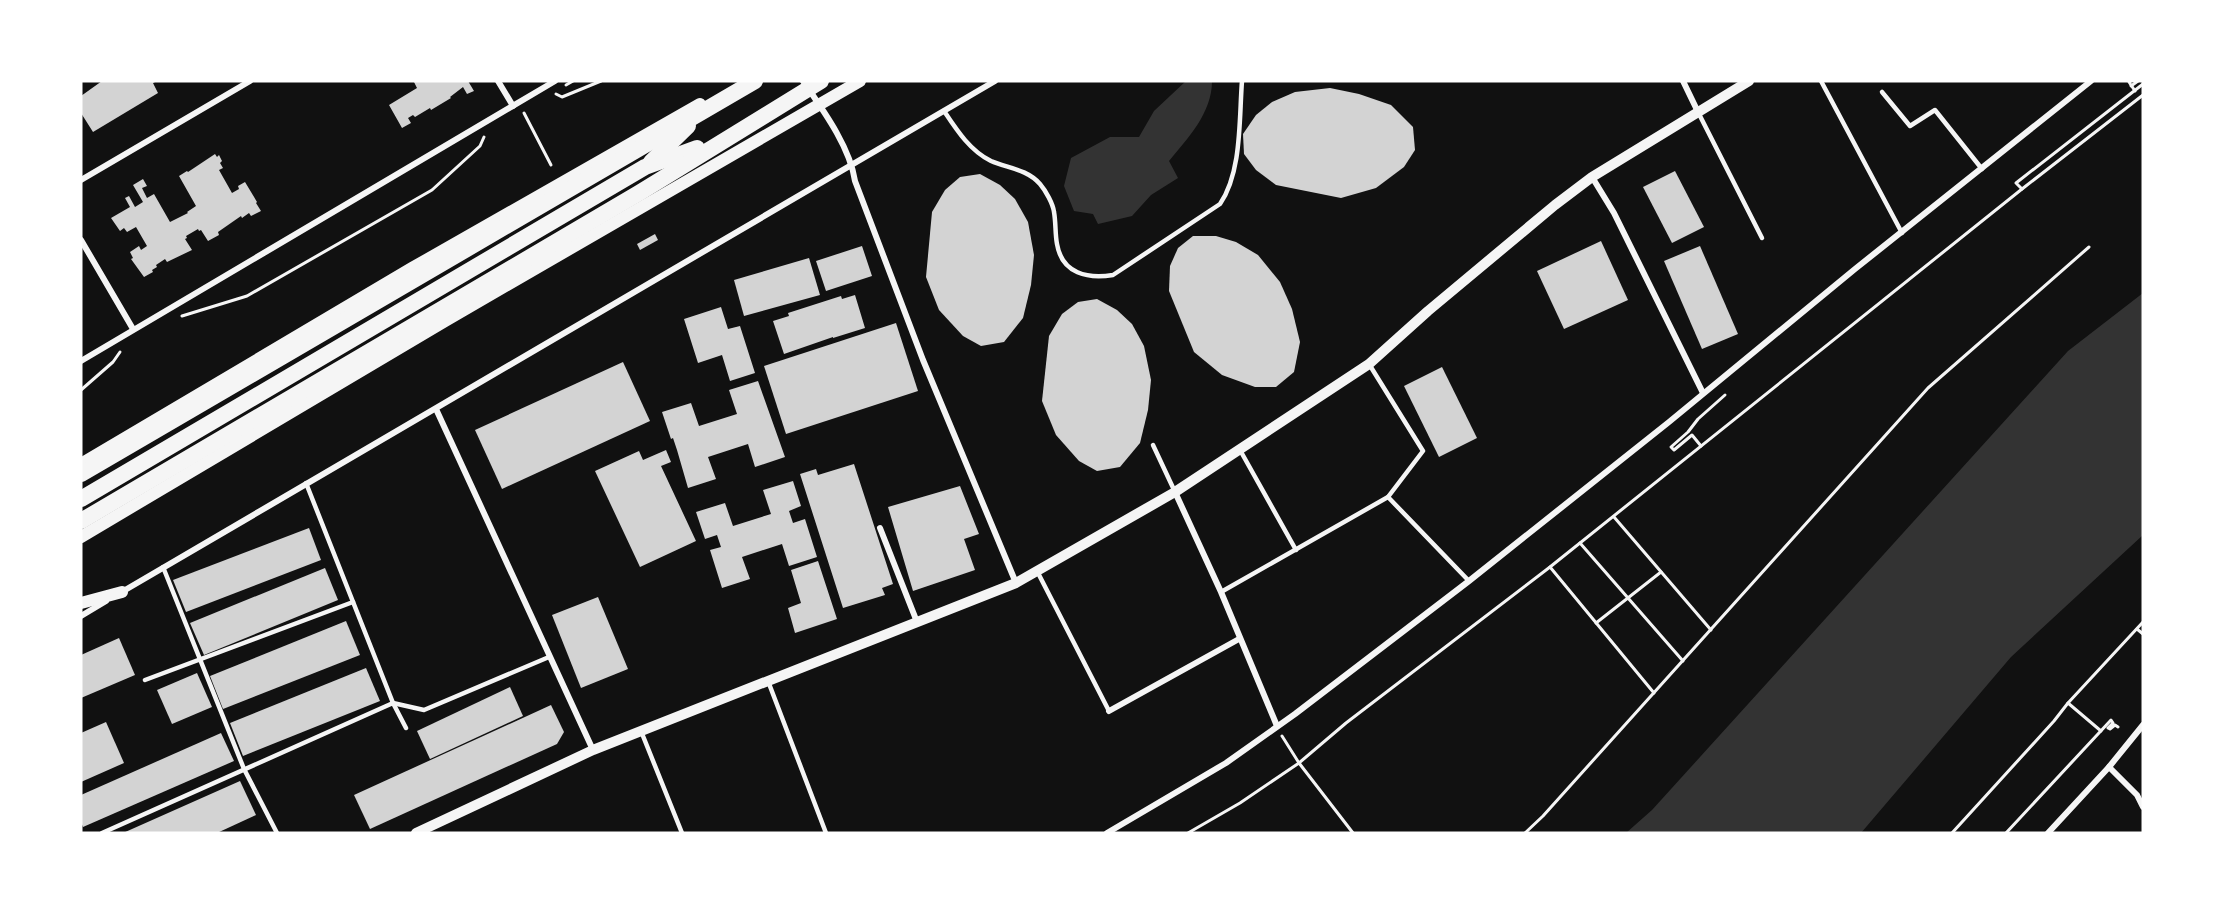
<svg xmlns="http://www.w3.org/2000/svg" width="2224" height="914" font-family="Raleway,sans-serif">
<rect width="100%" height="100%" fill="#111"/>
<g fill="#333">
<path d="M1186 81H1212C1212 113 1188 138 1169 161L1178 178 1151 195 1132 216 1098 224 1093 214 1074 211 1064 186 1071 158 1110 137H1139L1154 111Z"/>
<path d="M2143 293V535L2011 657 1861 833H1626L1652 810 2068 351Z"/>
</g>
<g fill="#d3d3d3">
<path d="M102 81H157L153 83 158 93 93 132 81 113V96Z"/>
<path d="M416 81H468L474 91 467 94 463 87 450 97 451 98 431 110 430 108 415 117 413 115 408 118 411 123 402 128 389 105 417 88 414 82Z"/>
<path d="M1330 88 1359 94 1391 105 1413 127 1415 150 1404 167 1376 188 1341 198 1276 185 1256 170 1244 154 1243 134 1256 115 1272 102 1295 92Z"/>
<path d="M215 154 217 157 219 155 222 161 220 163 223 168 219 170 232 193 239 189 238 186 245 182 257 202 256 203 261 211 251 216 249 213 242 218 241 216 218 232 219 235 208 241 201 230 199 231 198 229 186 236 187 238 185 239 192 250 167 262 165 259 156 265 157 267 152 270 153 272 144 277 131 259 133 258 130 252 139 246 141 250 147 246 136 227 127 232 124 228 120 231 111 218 130 207 125 198 129 196 135 207 143 202 133 185 143 179 147 186 142 188 147 198 154 194 170 222 188 213 187 212 196 206 179 176 187 171 188 172Z"/>
<path d="M1675 171 1704 227 1672 243 1643 187Z"/>
<path d="M980 174 1000 185 1015 199 1028 222 1034 255 1031 285 1023 318 1004 342 981 346 963 336 939 310 926 277 932 212 945 190 960 177Z"/>
<path d="M655 234 658 240 640 250 637 244Z"/>
<path d="M1193 236H1216L1236 242 1258 255 1280 282 1292 309 1300 342 1294 372 1276 387H1255L1222 375 1194 352 1169 291 1170 266 1178 248Z"/>
<path d="M1601 241 1628 300 1564 329 1537 271Z"/>
<path d="M862 246 872 276 826 291 816 261Z"/>
<path d="M1700 246 1738 334 1702 349 1664 261Z"/>
<path d="M809 258 820 295 744 316 734 280Z"/>
<path d="M855 295 865 328 833 338V337L784 354 773 321 789 316 788 313 841 296 842 299Z"/>
<path d="M1097 299 1117 310 1132 324 1144 346 1151 380 1148 410 1140 443 1120 467 1097 471 1079 461 1056 435 1042 401 1049 336 1062 314 1078 302Z"/>
<path d="M721 307 728 329 740 326 755 373 730 381 722 355 698 363 684 319Z"/>
<path d="M896 323 918 391 786 434 764 366Z"/>
<path d="M623 362 650 421 502 489 475 430Z"/>
<path d="M1442 367 1477 438 1439 457 1404 386Z"/>
<path d="M758 381 785 457 755 467 748 444 708 457 716 479 688 488 677 450 673 438 671 439 662 412 691 403 699 426 737 414 729 390Z"/>
<path d="M666 450 671 462 661 466 696 541 640 567 595 471 639 451 643 460Z"/>
<path d="M854 464 893 584 882 588 885 595 843 608 800 474 816 469 818 475Z"/>
<path d="M793 481 801 506 789 511 793 523 805 519 817 557 789 566 782 544 742 557 750 579 722 588 710 550 721 547 717 535 705 539 696 512 725 503 733 526 771 514 763 490Z"/>
<path d="M960 486 979 534 964 539 975 570 913 591 888 507Z"/>
<path d="M309 528 321 560 186 612 173 580Z"/>
<path d="M818 561 837 619 795 633 788 608 801 603 791 570Z"/>
<path d="M325 568 338 600 204 655 190 623Z"/>
<path d="M598 597 628 669 581 688 552 615Z"/>
<path d="M346 621 360 655 223 709 210 676Z"/>
<path d="M119 638 135 675 81 698V655Z"/>
<path d="M366 668 380 701 243 756 230 723Z"/>
<path d="M197 673 212 707 172 724 157 690Z"/>
<path d="M510 687 523 716 430 759 417 731Z"/>
<path d="M551 705 564 732 557 744 370 829 354 795Z"/>
<path d="M106 722 124 763 81 782V733Z"/>
<path d="M221 733 234 761 83 827 81 822V795Z"/>
<path d="M240 781 256 815 217 833H123Z"/>
</g>
<g fill="none" stroke-linecap="round" stroke-linejoin="round">
<g stroke="#f5f5f5" stroke-width="3">
<path d="M2131 81 2129 82 2135 91"/>
<path d="M566 85 573 81"/>
<path d="M2131 86 2138 81"/>
<path d="M556 94 562 97 601 81"/>
<path d="M524 113 551 165"/>
<path d="M2022 189 2016 183 2143 84"/>
<path d="M182 316 247 296 432 190 480 146 484 137"/>
<path d="M81 390 113 362 120 352"/>
<path d="M1701 446 1692 435 1674 450 1671 447 1688 432 1698 419 1725 395"/>
<path d="M1614 517 1711 630"/>
<path d="M1580 543 1683 661"/>
<path d="M1550 567 1654 693"/>
<path d="M1596 623 1661 572"/>
<path d="M2137 629 2143 634"/>
<path d="M2068 703 2101 731"/>
<path d="M1282 736 1299 763 1353 833"/>
<path d="M1188 833 1240 803 1299 763 1346 723 1550 567 2022 189 2143 95"/>
<path d="M1525 833 1543 816 1928 388 2089 247"/>
<path d="M1952 833 2054 721 2068 703 2143 622"/>
<path d="M2006 833 2111 720 2113 723 2108 728 2110 729 2115 725 2118 727"/>
</g>
<g stroke="#f5f5f5" stroke-width="4.5">
<path d="M1821 81 1902 233"/>
<path d="M1882 92 1910 126 1935 110 1982 169"/>
<path d="M944 111C956 129 970 151 991 161 1007 168 1027 169 1040 184 1046 191 1053 204 1054 212 1056 223 1055 234 1057 244 1062 274 1088 279 1113 275L1220 204C1242 172 1239 119 1242 81"/>
<path d="M1698 112 1762 238"/>
<path d="M1153 445 1175 492"/>
<path d="M1240 450 1296 550"/>
<path d="M306 483 393 703 406 728"/>
<path d="M1388 497 1469 581"/>
<path d="M163 567 244 769 277 833"/>
<path d="M1037 571 1109 711"/>
<path d="M1221 592 1388 497 1423 451 1369 364"/>
<path d="M145 680 353 602"/>
<path d="M768 681 826 833"/>
<path d="M393 703 424 710 549 657"/>
<path d="M641 731 682 833"/>
<path d="M102 833 393 703"/>
</g>
<g stroke="#f5f5f5" stroke-width="6">
<path d="M498 81 513 106"/>
<path d="M803 81C823 110 850 147 855 181L923 360 1016 583"/>
<path d="M1683 81 1698 112"/>
<path d="M1592 177 1614 213 1703 393"/>
<path d="M81 180 250 81"/>
<path d="M81 240 133 329"/>
<path d="M81 361 555 81"/>
<path d="M436 409 593 750"/>
<path d="M1175 492 1221 592 1277 726"/>
<path d="M880 528 917 622"/>
<path d="M120 593 995 81"/>
<path d="M81 616 106 601"/>
<path d="M1109 711 1239 639"/>
<path d="M2109 767 2137 795 2143 807"/>
<path d="M1107 833 1226 763 1295 714 1469 581 1669 422 1855 269 2091 81"/>
<path d="M2048 833 2109 767 2143 725"/>
</g>
<path stroke="#f5f5f5" stroke-width="10" d="M416 833 593 750 1016 583 1175 492 1369 364 1428 311 1555 205 1592 177 1749 81"/>
<g stroke="#f5f5f5" stroke-width="12">
<path d="M81 464 412 268 700 104"/>
<path d="M81 537 445 321 860 81"/>
<path d="M81 603 122 592"/>
</g>
<g stroke="#f5f5f5" stroke-width="16">
<path d="M651 162 688 126"/>
<path d="M81 474 755 81"/>
<path d="M81 499 645 167 697 148"/>
<path d="M81 521 639 193 821 81"/>
</g>
</g>
<rect width="2224" height="914" fill="none" stroke="#ffffff" stroke-width="165"/>
</svg>
